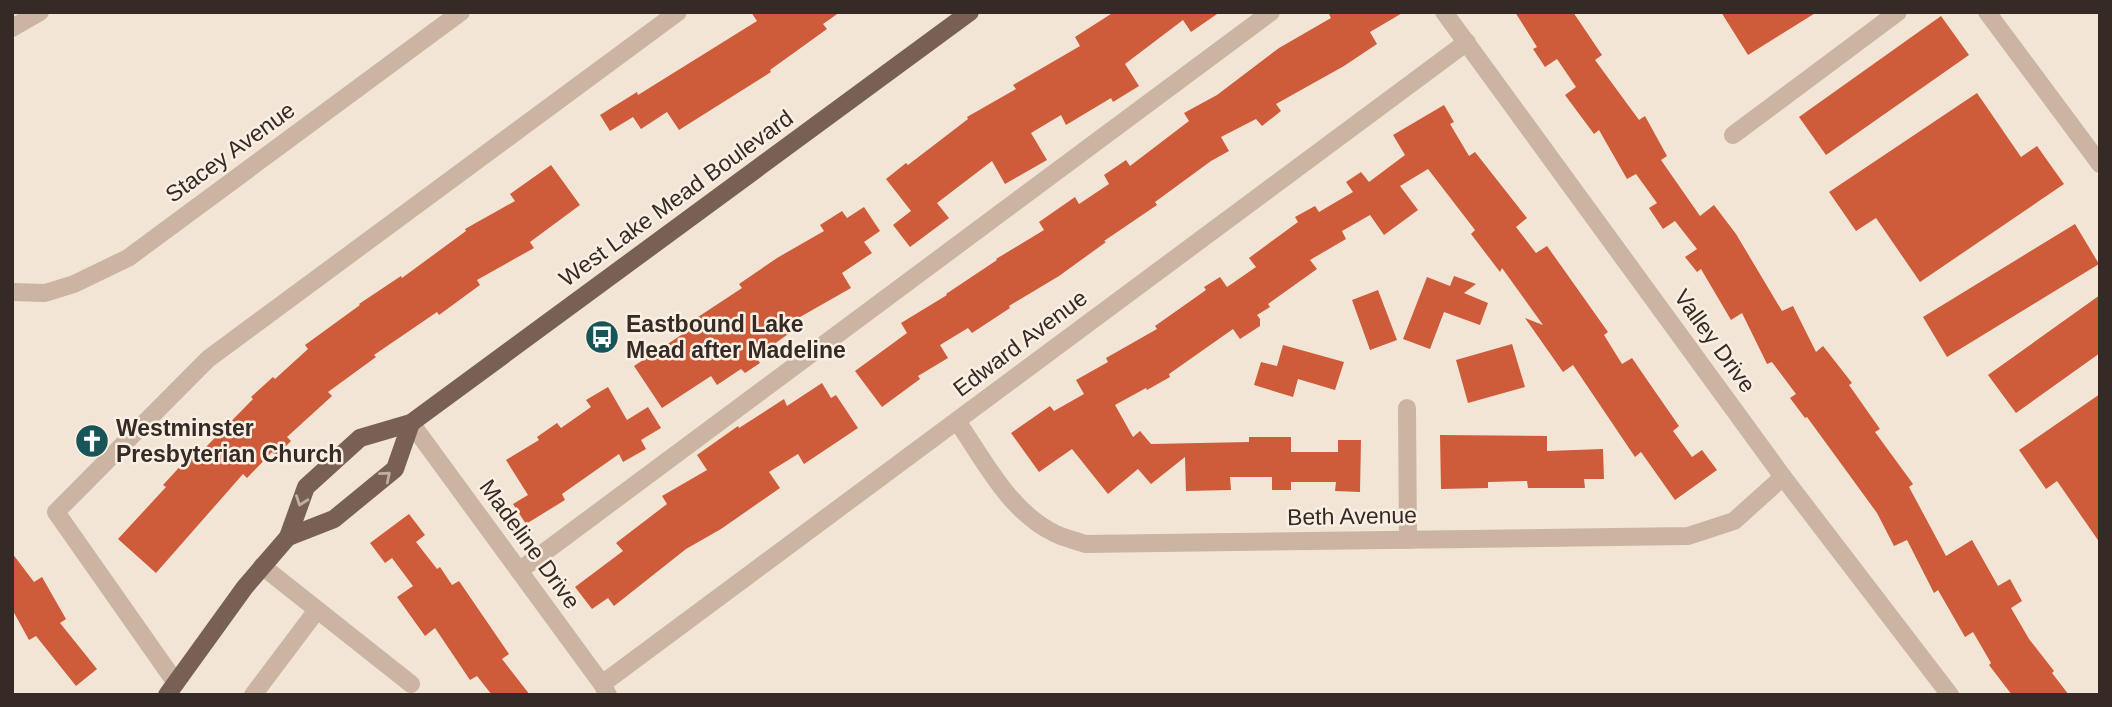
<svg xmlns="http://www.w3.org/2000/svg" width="2112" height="707" font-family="Arial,sans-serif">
<rect width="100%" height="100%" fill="#f2e5d6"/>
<g fill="#ce5b39">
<path d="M751 12H840L823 24 827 29 770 70 771 72 679 130 667 112 641 129 633 117 610 131 600 115 637 92 638 95 757 21Z"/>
<path d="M1114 12H1220L1191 32 1183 20 1125 64 1139 86 1113 102 1111 98 1066 125 1061 115 1031 133 1047 160 1005 184 992 161 937 203 949 218 910 247 893 225 911 211 886 179 906 163 908 165 968 119 967 117 1016 89 1013 85 1080 46 1075 37Z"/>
<path d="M1328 12H1404L1370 32 1377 44 1344 66 1276 104 1281 111 1262 126 1256 119 1221 137 1229 151 1211 161 1155 202 1157 205 1104 241 1106 242 1059 276 1009 306 1010 308 972 333 968 328 940 345 948 358 918 376 920 379 882 407 855 371 907 333 901 323 947 295 946 294 997 260 996 259 1044 230 1039 222 1075 197 1079 204 1109 184 1104 175 1126 160 1130 166 1189 121 1184 113 1217 95 1279 48 1331 18Z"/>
<path d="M1515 12H1573L1602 55 1595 60 1639 120 1645 116 1667 156 1661 160 1700 216 1714 205 1736 234 1782 311 1793 306 1816 352 1823 346 1852 383 1849 385 1880 429 1875 432 1913 484 1909 487 1946 556 1972 540 1998 586 2010 579 2022 601 2011 608 2029 639 2054 671 2052 673 2069 695H2012L1989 665 1991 663 1973 632 1965 637 1938 590 1934 593 1907 540 1894 546 1877 513 1807 417 1805 418 1790 398 1796 394 1772 362 1767 364 1742 313 1731 320 1701 269 1697 272 1685 257 1697 249 1675 221 1663 229 1649 208 1657 203 1636 174 1627 179 1599 130 1594 134 1565 95 1576 87 1557 59 1545 67 1533 49 1537 47Z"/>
<path d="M1721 12H1817L1748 55Z"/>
<path d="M1941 16 1969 55 1826 155 1799 117Z"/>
<path d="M1977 93 2021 157 2037 146 2064 184 1920 282 1876 218 1856 231 1829 192Z"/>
<path d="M1444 105 1454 122 1450 124 1469 156 1475 152 1527 218 1516 227 1536 253 1547 246 1608 332 1604 335 1622 364 1632 358 1654 390 1679 426 1673 431 1692 457 1702 450 1717 470 1675 500 1641 452 1635 457 1573 365 1563 372 1525 318 1543 325 1502 268 1500 272 1471 234 1475 230 1428 169 1400 186 1418 210 1384 235 1370 215 1342 231 1346 239 1310 260 1317 269 1268 304 1270 307 1257 315 1260 319V326L1240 339 1233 329 1169 374 1170 377 1147 390 1146 388 1115 405 1133 437 1140 431 1151 444 1249 442V437H1291V452H1338V440H1361L1360 492 1335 491 1336 482H1291V490H1272V477H1230L1231 490 1186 491 1185 457 1151 484 1138 469 1108 494 1072 449 1039 472 1011 433 1050 406 1054 411 1084 394 1076 380 1108 362 1106 358 1157 329 1155 326 1206 290 1204 287 1220 277 1227 287 1256 267 1249 258 1298 222 1295 217 1315 206 1319 212 1353 192 1346 182 1361 172 1369 182 1405 155 1393 135Z"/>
<path d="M551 165 580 205 530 242 534 248 477 280 480 285 439 315 437 312 374 355 376 357 328 392 332 396 287 437 291 441 276 456 272 452 247 478 243 474 156 573 118 539 166 487 163 485 198 447 202 451 253 399 251 397 273 377 275 379 308 349 305 345 360 305 359 304 401 276 402 278 466 231 465 229 515 201 510 194Z"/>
<path d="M864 207 880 231 864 242 872 253 842 273 851 288 786 325 791 332 756 357 760 363 745 373 741 369 717 385 711 376 662 408 634 366 698 324 695 319 742 288 739 284 777 258 824 231 820 225 842 211 847 218Z"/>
<path d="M2075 224 2099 264 1947 357 1923 317Z"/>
<path d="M1454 276 1476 284 1464 293 1488 303 1480 325 1444 312 1430 349 1403 339 1427 277 1450 286Z"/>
<path d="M1378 290 1397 340 1370 350 1352 300Z"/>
<path d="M2100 295V353L2016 413 1988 375Z"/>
<path d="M1512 344 1525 387 1468 403 1456 360Z"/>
<path d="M1283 345 1344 362 1335 390 1298 379 1293 397 1254 385 1261 362 1277 366Z"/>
<path d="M822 383 831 398 836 395 858 428 804 464 798 454 769 472 780 488 721 529 686 549 614 606 608 598 592 609 575 587 623 551 616 543 667 504 662 496 707 470 697 455 738 426 739 428 784 399 787 406Z"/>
<path d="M608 387 627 420 648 407 661 428 641 440 646 449 623 462 619 454 562 494 565 500 526 524 513 504 528 495 506 460 539 440 537 437 557 423 561 428 591 407 586 400Z"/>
<path d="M2100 394V543L2057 481 2046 489 2019 450Z"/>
<path d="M1440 435 1547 436V451L1603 449 1604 479H1584L1585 488H1528L1527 481 1488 482V488L1441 489Z"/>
<path d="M409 514 425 535 416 542 437 569 440 567 452 585 459 581 509 654 502 659 530 695H492L477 676 470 680 435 628 425 636 397 597 413 586 392 558 385 563 370 543Z"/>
<path d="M12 553 34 582 42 577 66 619 60 623 97 669 76 686 36 636 29 640 12 609Z"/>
</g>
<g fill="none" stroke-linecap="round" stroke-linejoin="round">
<g stroke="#cbb4a2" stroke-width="18">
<path d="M1444 12 1783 477 1950 695"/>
<path d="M1987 12 2100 164"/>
<path d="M12 28 40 12"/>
<path d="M1733 135 1898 12"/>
<path d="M12 292 45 293 74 284 128 258 461 12"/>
<path d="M1407 408 1408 540"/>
<path d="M957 421C984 460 1009 511 1054 533 1063 538 1075 540 1085 544L1688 536 1734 521 1783 477"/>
<path d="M411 423 602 684 608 695"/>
<path d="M262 566 411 684"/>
<path d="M519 571 1271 12"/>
<path d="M176 683 56 512 208 359 678 12"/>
<path d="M602 684 1467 42"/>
<path d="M253 695 317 610"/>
</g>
<g stroke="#786055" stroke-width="18">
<path d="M288 537 334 519 395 469 411 423"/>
<path d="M167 695 245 587 288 537 306 487 360 438 411 423 970 12"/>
</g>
</g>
<defs><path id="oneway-chevron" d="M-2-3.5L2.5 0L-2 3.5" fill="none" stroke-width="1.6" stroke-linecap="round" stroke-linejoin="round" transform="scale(1.75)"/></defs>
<g stroke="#c0afa3">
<use href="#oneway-chevron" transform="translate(386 476) rotate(-40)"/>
<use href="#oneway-chevron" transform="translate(301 501) rotate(110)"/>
</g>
<defs>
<g id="bus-disc" transform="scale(1.75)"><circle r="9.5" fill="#185558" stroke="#faefe3"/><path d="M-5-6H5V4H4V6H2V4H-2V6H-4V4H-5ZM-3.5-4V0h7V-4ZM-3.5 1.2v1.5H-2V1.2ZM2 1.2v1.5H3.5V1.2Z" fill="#fff"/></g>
<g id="church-disc" transform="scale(1.75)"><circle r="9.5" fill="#185558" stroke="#faefe3"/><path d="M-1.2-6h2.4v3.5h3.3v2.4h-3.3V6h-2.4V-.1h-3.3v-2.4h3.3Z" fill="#fff"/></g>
</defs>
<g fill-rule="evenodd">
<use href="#bus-disc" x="602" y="337"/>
<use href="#church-disc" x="92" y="441"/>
</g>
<g text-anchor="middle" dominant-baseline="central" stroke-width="5" stroke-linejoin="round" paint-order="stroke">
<g font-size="23" fill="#352a25" stroke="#faefe3">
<text transform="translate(230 152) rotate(-36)">Stacey Avenue</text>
<text transform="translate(676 198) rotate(-36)">West Lake Mead Boulevard</text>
<text transform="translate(1715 341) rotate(54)">Valley Drive</text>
<text transform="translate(1020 343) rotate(-37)">Edward Avenue</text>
<text transform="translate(1352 516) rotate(-1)">Beth Avenue</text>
<text transform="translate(530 544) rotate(54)">Madeline Drive</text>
</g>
<g font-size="23" font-weight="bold" fill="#352a25" stroke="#faefe3" text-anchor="start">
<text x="626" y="324">Eastbound Lake<tspan x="626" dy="26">Mead after Madeline</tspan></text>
<text x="116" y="428">Westminster<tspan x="116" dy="26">Presbyterian Church</tspan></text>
</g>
</g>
<rect width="2112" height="707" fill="none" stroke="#352a25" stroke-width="28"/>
</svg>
